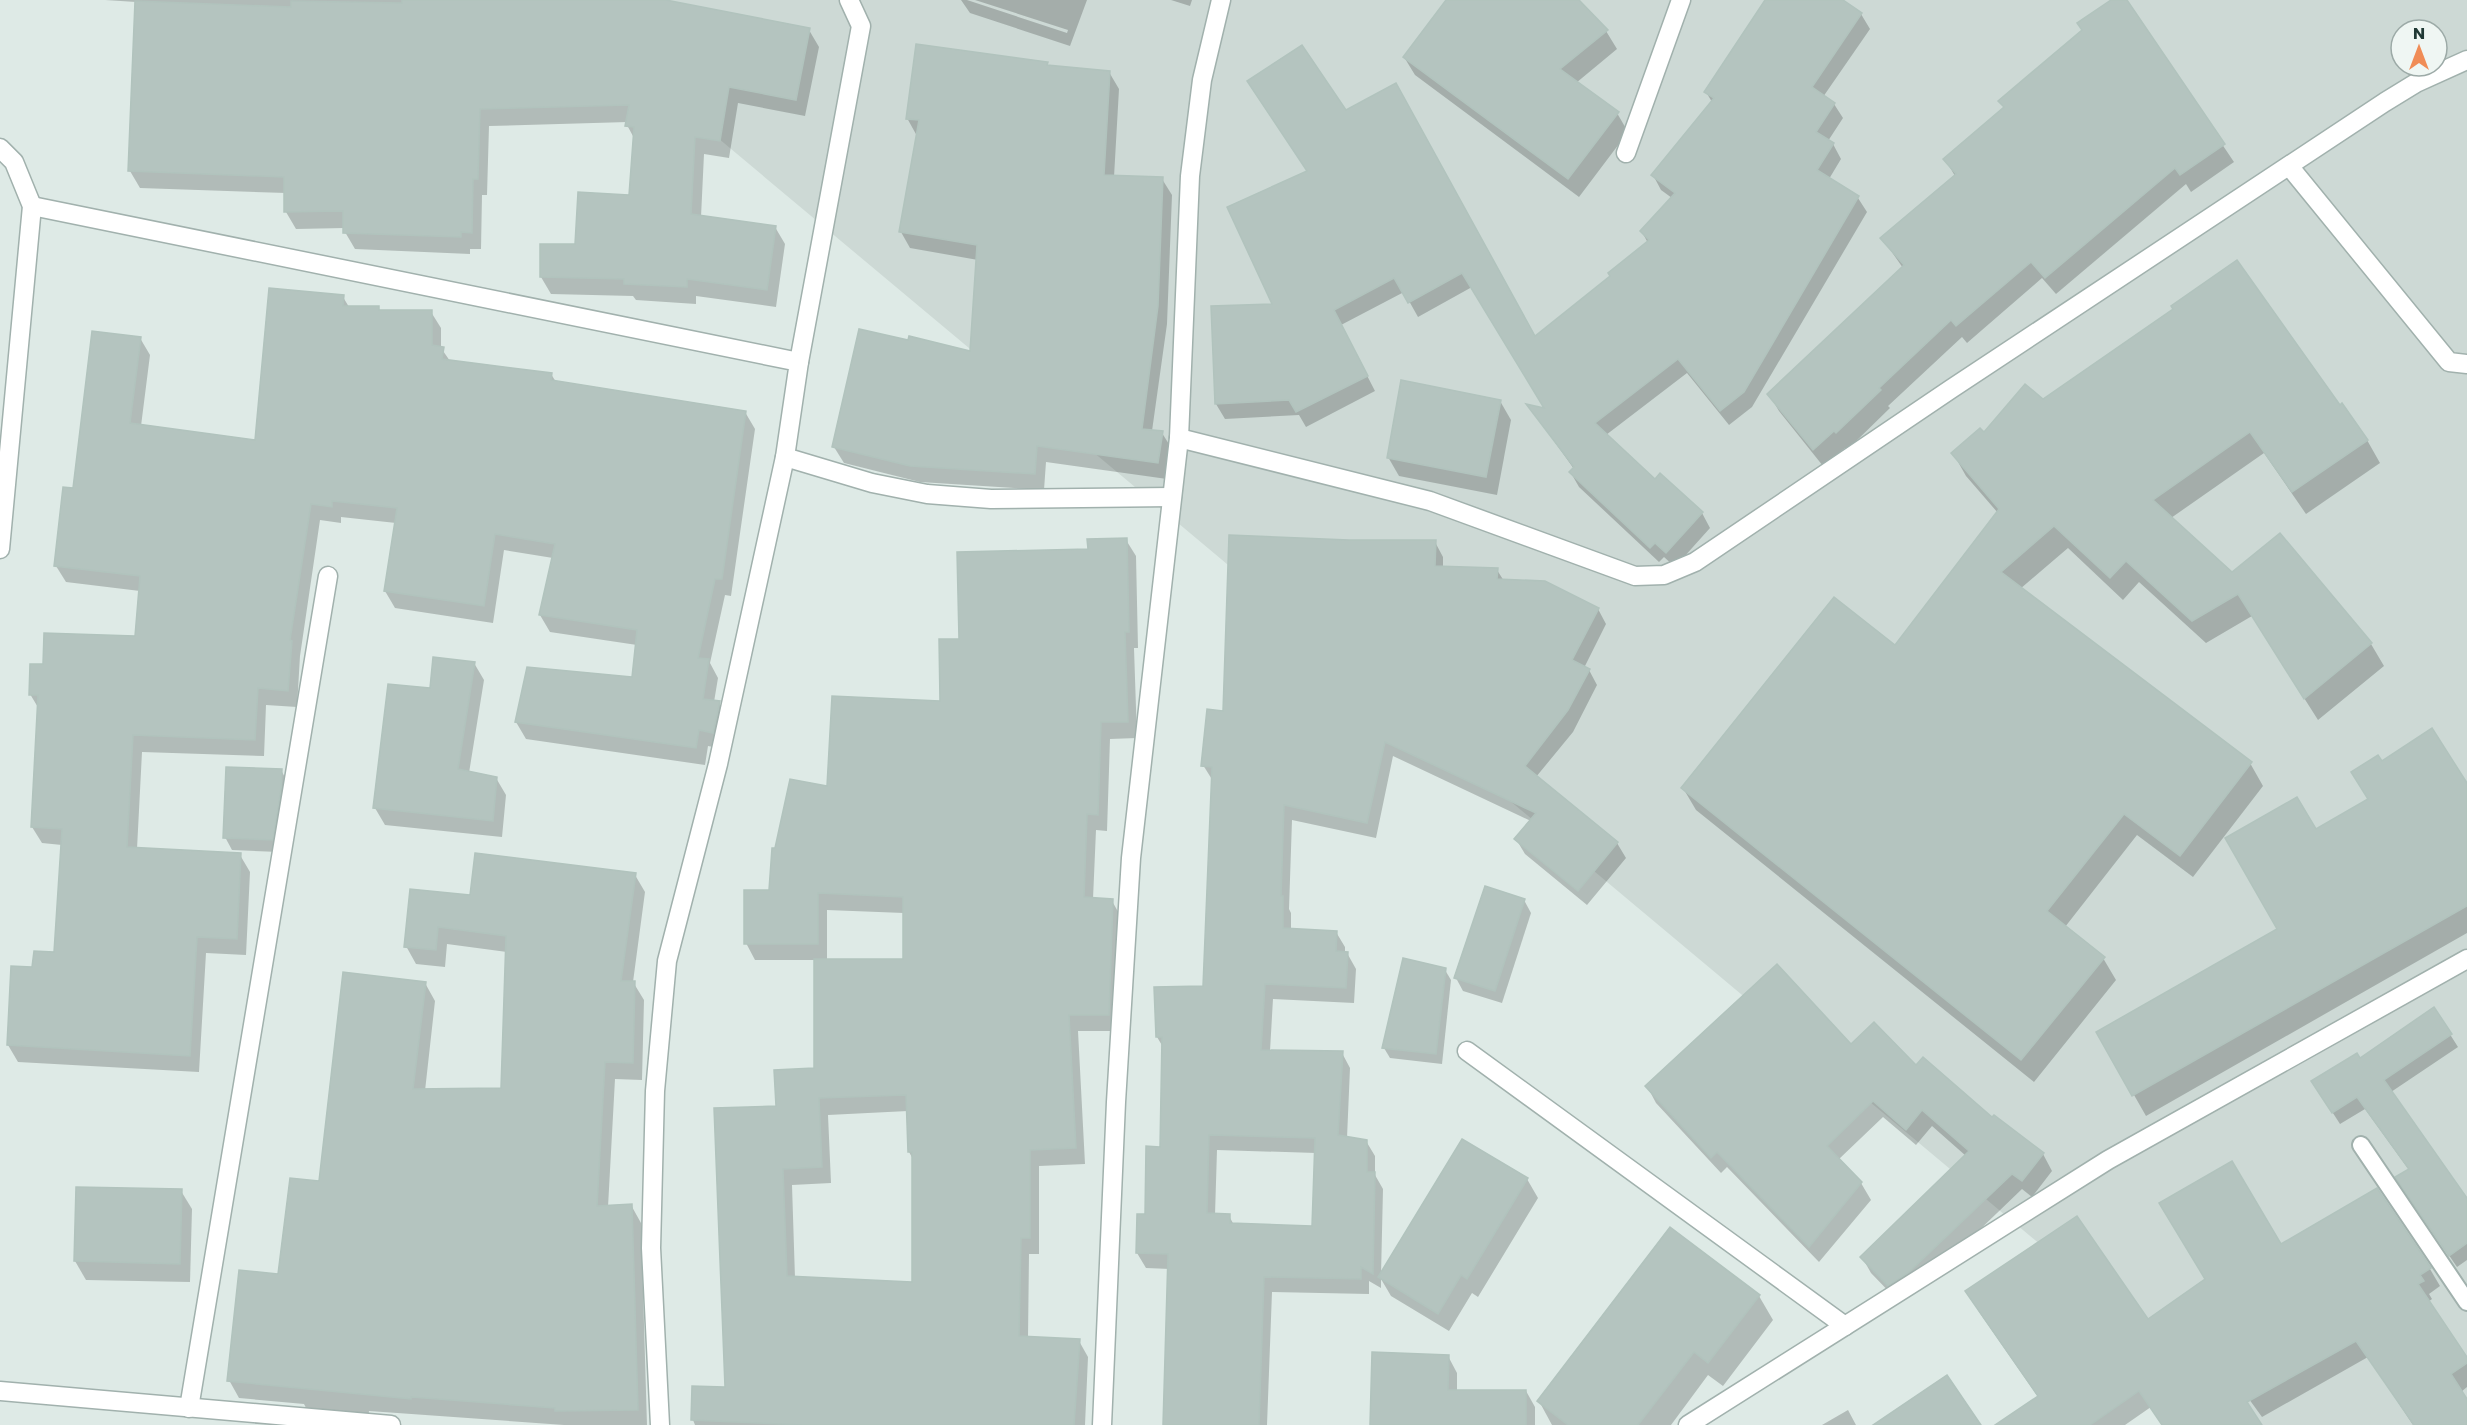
<svg xmlns="http://www.w3.org/2000/svg" width="2467" height="1425" font-family="Poppins,sans-serif">
<rect width="100%" height="100%" fill="#deeae6"/>
<path fill="#cdd9d5" fill-rule="evenodd" d="M553 0H2467V1425H2256ZM2401 30H2437V66H2401Z"/>
<g fill="#0003" fill-rule="evenodd">
<path d="M105 0H659L809 30 819 47 805 116 738 103 729 158 704 154 701 217 775 227 785 244 776 307 696 296V304L636 300 633 296 551 294 541 277 631 196 634 138 627 125 628 122 489 126 487 195H482L481 249H470V254L355 249 345 232V228L296 229 286 212V193L140 188 130 171 136 2Z"/>
<path d="M961 0H967L1067 33 1068 30 975 0H1087L1070 46 970 13Z"/>
<path d="M1171 0H1192L1190 6Z"/>
<path d="M1448 0H1577L1606 31 1617 49 1576 83 1617 113 1628 132 1579 197 1415 75 1404 57Z"/>
<path d="M1765 0H1840L1861 14 1870 29 1823 97 1834 104 1843 118 1828 141 1833 144 1841 159 1829 179 1858 198 1867 212 1752 407 1729 425 1687 373 1606 435 1655 481 1661 475 1702 513 1710 528 1675 567 1664 557 1659 562 1579 487 1571 473 1574 469 1529 406 1547 410 1472 287 1418 317 1404 292 1341 325 1375 391 1306 427 1299 415 1225 419 1216 404 1275 305 1308 172 1345 112 1535 338 1612 277 1648 243 1642 232 1672 198 1661 190 1653 175 1712 102 1706 92Z"/>
<path d="M2113 0H2125L2234 162 2191 192 2186 184 2056 294 2042 278 1967 343 1962 337 1888 406 1890 408 1847 450 1845 448 1823 466 1779 411 1769 394 1903 268 1882 238 1955 176 1945 159 2005 109 2000 101 2083 30Z"/>
<path d="M1047 63 1049 67 1109 72 1119 89 1114 177 1162 179 1172 195 1167 324 1152 431 1162 433 1172 449 1167 479 1046 462 1044 490 920 482 844 463 834 447 909 341 971 352 978 260 910 248 901 232 917 136 907 118Z"/>
<path d="M343 297 349 307H378L380 312H431L441 328V348L450 361 551 374 556 382 745 412 755 429 731 596 725 595 710 663 718 678 714 702 719 703 728 719 723 749 708 746 705 765 526 739 516 722 528 668 633 678 637 645 550 632 540 615 553 558 504 550 493 623 395 608 385 591 396 523 341 517V523L320 520 300 656 297 707 266 705 264 756 142 752 137 849 240 855 250 872 246 955 206 953 199 1072 18 1062 8 1045 34 969 56 954 62 845 42 843 32 827 39 709 30 694 44 666 136 637 140 591 66 582 56 566 74 489 140 338 150 355 141 426 256 442Z"/>
<path d="M1500 401 1511 420 1497 495 1399 476 1388 457Z"/>
<path d="M2043 401 2339 407 2367 440 2380 463 2306 514 2264 453 2171 518 2232 574 2280 535 2371 644 2384 666 2318 720 2252 616 2206 643 2139 582 2123 600 2068 548 2020 589 2250 763 2263 786 2193 877 2137 835 2065 927 2103 958 2116 980 2034 1082 1696 810 1683 788 1896 647 1998 513 1966 476 1953 453Z"/>
<path d="M1126 540 1136 556 1138 648H1134L1137 738 1110 739 1107 831 1096 830 1093 899 1112 901 1121 917 1118 1031H1078L1085 1164 1039 1166V1254H1029L1028 1338 1079 1341 1088 1357 1085 1425H695L693 1420 694 1387 726 1388 777 1107 815 1070V960H755L746 943 771 892 777 850 828 788 941 703 961 640 1089 551ZM827 910 904 913V961H827ZM908 1111 909 1152 913 1159V1283L795 1278 792 1185 831 1183 828 1115Z"/>
<path d="M1349 542H1435L1443 557V568L1497 570 1504 581 1598 609 1606 624 1584 668 1589 670 1597 685 1573 732 1536 777 1617 843 1626 858 1587 905 1525 854 1516 839 1531 821 1393 756 1376 838 1292 820 1289 909 1291 913V930L1336 932 1345 947V953H1347L1356 969 1354 1003 1273 999 1270 1051 1342 1053 1350 1068 1347 1138 1366 1141 1375 1156V1175L1383 1189 1381 1276 1462 1141 1527 1179 1538 1198 1478 1297 1472 1293 1449 1331 1391 1296 1381 1279V1288L1369 1281V1294L1272 1292 1267 1425H1165L1170 1269 1146 1268 1137 1253 1161 1148 1163 1047 1157 1037 1204 987 1213 781 1203 765 1224 712ZM1217 1150 1316 1153 1314 1228 1234 1225 1229 1216 1215 1215Z"/>
<path d="M474 663 484 680 469 773 496 778 506 795 502 837 385 825 375 808 432 689Z"/>
<path d="M2381 763 2467 786V933L2146 1116 2098 1032 2279 930 2315 831 2369 800Z"/>
<path d="M281 770 288 783 279 852 232 850 225 837Z"/>
<path d="M635 875 645 892 633 982 644 1000 642 1080 615 1079 608 1207 631 1205 641 1223 647 1425H564L369 1411 367 1425 314 1423 304 1404 239 1398 229 1380 320 1182 425 983 435 1001 425 1091 502 1090 507 952 447 944 445 967 416 964 406 946 471 897Z"/>
<path d="M1524 900 1531 913 1502 1003 1463 991 1456 978Z"/>
<path d="M1445 970 1451 980 1442 1064 1390 1058 1384 1048Z"/>
<path d="M2434 1009 2458 1047 2391 1092 2467 1200V1260L2457 1267 2404 1189 2409 1170 2365 1109 2340 1124 2320 1093 2359 1060Z"/>
<path d="M1851 1046 1916 1067 2043 1154 2052 1171 2032 1197 2022 1189 1918 1289 1898 1301 1871 1273 1862 1257 1966 1156 1932 1126 1916 1145 1883 1117 1838 1160 1861 1183 1871 1200 1819 1262 1727 1167 1721 1173 1656 1103 1647 1086Z"/>
<path d="M181 1191 192 1209 190 1282 86 1280 75 1261Z"/>
<path d="M2281 1246 2430 1269 2440 1286 2429 1294 2432 1299 2428 1302 2467 1359V1387L2461 1392 2467 1401V1425H2413L2368 1357 2262 1417 2220 1359 2125 1425H1997L2038 1397 1977 1309 2147 1322Z"/>
<path d="M1759 1296 1773 1320 1723 1386 1708 1375 1671 1425H1552L1539 1401Z"/>
<path d="M1448 1356 1457 1373V1391H1526L1535 1407V1425H1371Z"/>
<path d="M1848 1410 1856 1425H1822Z"/>
</g>
<g fill="#b4c4bf" stroke="#b1c3bd" stroke-width="1.5" fill-rule="evenodd">
<path d="M402 0H666L810 28 796 100 729 87 720 141 695 137 691 214 776 226 767 290 687 279V287L624 284V279L540 277V244H575L578 192 629 195 634 127 625 126 629 105 480 109 478 179H473L472 233 461 232V237L343 233V211L284 212V177L128 171 135 1 291 7V1L402 3Z"/>
<path d="M1446 0H1579L1608 30 1560 69 1619 112 1568 179 1403 57Z"/>
<path d="M1765 0H1843L1862 13 1812 87 1835 103 1816 132 1834 143 1817 170 1859 196 1744 392 1720 411 1678 359 1595 423 1655 479 1660 473 1703 512 1666 553 1655 543 1650 548 1569 472 1574 467 1526 404 1544 408 1462 273 1408 303 1394 278 1334 310 1368 376 1296 412 1289 400 1215 404 1211 306 1272 304 1227 207 1307 171 1247 81 1302 45 1346 110 1396 83 1535 336 1610 276 1608 273 1649 240 1640 231 1675 193 1651 175 1714 98 1704 92Z"/>
<path d="M2111 0H2127L2225 144 2180 175 2175 168 2045 278 2031 262 1956 326 1951 320 1879 388 1881 390 1836 433 1834 431 1813 450 1767 394 1904 265 1880 238 1956 174 1943 159 2004 107 1998 101 2082 30 2077 23Z"/>
<path d="M916 44 1048 62 1047 65 1110 71 1104 175 1163 177 1158 306 1142 429 1163 431 1158 463 1037 446 1035 474 910 466 832 447 859 329 908 340 909 336 970 351 977 245 899 232 919 120 906 119Z"/>
<path d="M2237 260 2340 405 2342 403 2368 440 2292 492 2250 432 2153 500 2232 572 2280 533 2372 643 2304 699 2238 594 2192 621 2126 561 2110 578 2054 526 2001 572 2252 762 2180 856 2124 814 2047 911 2105 957 2021 1060 1681 788 1834 597 1895 645 1999 509 1951 453 1980 428 1984 432 2025 384 2043 399 2173 309 2171 306Z"/>
<path d="M269 288 344 295 343 306H379V310H432V345L444 347 442 359 552 373 551 380 746 411 722 579H715L698 658 709 659 703 699 720 701 713 733 699 730 696 748 515 722 527 667 632 677 637 630 539 615 555 544 495 534 484 606 384 591 397 508 332 501V507L311 504 290 640 292 641 288 691 258 688 255 740 133 735 127 847 241 853 237 939 197 937 190 1056 7 1045 11 966 32 967 34 951 54 952 62 829 31 827 38 695H29L30 664H43L44 633 135 636 140 576 54 566 63 487 73 488 92 331 141 337 130 423 255 440Z"/>
<path d="M1401 380 1501 400 1486 477 1387 458Z"/>
<path d="M1229 535 1349 540H1436L1435 566 1498 568 1497 579 1545 581 1599 608 1572 660 1590 669 1568 710 1525 766 1618 842 1578 891 1514 839 1536 813 1385 742 1367 823 1284 805 1281 896H1283V928L1337 931 1336 951 1348 952 1346 988 1265 984 1261 1050 1343 1051 1338 1135 1367 1140V1172H1375L1373 1274 1361 1267V1279L1264 1277 1259 1425H1163L1168 1254 1136 1253 1137 1214H1145L1146 1146 1160 1147 1162 1037H1156L1154 987 1203 986 1212 767 1201 766 1207 709 1223 711ZM1209 1135 1315 1138 1312 1226 1230 1223V1214L1207 1213Z"/>
<path d="M1127 538 1129 632H1125L1128 722H1101L1098 815 1087 814 1084 897 1113 899 1109 1015H1069L1076 1148 1030 1150V1238H1021L1019 1336 1080 1339 1074 1425H802L691 1420 692 1386 725 1387 714 1108 776 1106 774 1070 814 1068V959H903V897L818 893V944H744V890H769L772 848H775L790 779 827 786 832 696 940 701 939 639H959L957 552 1088 549 1087 539ZM906 1095 908 1152H912V1282L787 1276 783 1169 822 1167 819 1098Z"/>
<path d="M433 657 475 662 458 769 497 777 493 821 373 808 388 684 430 688Z"/>
<path d="M2432 728 2467 783V906L2132 1096 2096 1032 2277 929 2225 838 2297 797 2316 829 2368 799 2351 772 2378 755 2382 761Z"/>
<path d="M226 767 282 769 281 789 273 840 223 838Z"/>
<path d="M475 853 636 873 621 981H635L633 1063 605 1062 597 1206 632 1204 638 1410 555 1411V1408L411 1397V1399L227 1381 239 1270 278 1274 290 1178 319 1181 343 972 426 982 413 1089 501 1088 506 936 438 927 436 950 404 947 410 889 470 895Z"/>
<path d="M1485 886 1525 899 1495 991 1454 978Z"/>
<path d="M1403 958 1446 968 1436 1054 1382 1048Z"/>
<path d="M1777 964 1851 1044 1874 1022 1916 1065 1923 1057 1992 1117 1994 1115 2044 1153 2022 1181 2012 1174 1908 1273 1888 1286 1860 1257 1969 1151 1922 1110 1906 1130 1873 1101 1827 1146 1862 1182 1809 1247 1717 1152 1711 1158 1645 1086Z"/>
<path d="M2434 1007 2452 1034 2384 1080 2467 1198V1243L2449 1256 2395 1177 2409 1169 2357 1097 2332 1113 2311 1081 2357 1053 2360 1058Z"/>
<path d="M1462 1139 1528 1178 1467 1279 1461 1275 1438 1314 1378 1277Z"/>
<path d="M2232 1161 2281 1244 2377 1188 2431 1268 2420 1275 2424 1281 2418 1284 2467 1357V1363L2451 1374 2467 1399V1425H2414L2356 1341 2247 1402 2262 1425H2162L2139 1391 2090 1425H1995L2038 1396 1965 1291 2077 1216 2148 1319 2205 1279 2159 1203Z"/>
<path d="M76 1187 182 1189 180 1264 74 1261Z"/>
<path d="M1670 1227 1760 1295 1708 1363 1694 1352 1638 1425H1568L1537 1401Z"/>
<path d="M1372 1352 1449 1355 1448 1390H1526V1425H1370Z"/>
<path d="M1947 1375 1981 1425H1873Z"/>
</g>
<g fill="none" stroke-linecap="round" stroke-linejoin="round">
<g stroke="#a1b1ad" stroke-width="20">
<path id="service" d="M2361 1145 2467 1302"/>
</g>
<g stroke="#a1b1ad" stroke-width="21">
<g id="minor">
<path d="M0 148 14 162 32 206 0 549"/>
<path d="M1626 153 1681 0"/>
<path d="M2289 166 2449 362 2467 364"/>
<path d="M32 206 799 362 785 457 756 590 718 764 667 961 655 1091 651 1248 660 1425"/>
<path d="M799 362 861 26 849 0"/>
<path d="M1179 438 1430 501 1635 576 1664 575 1695 562 1951 389 2385 102 2416 83 2467 60"/>
<path d="M785 457 872 483 927 494 991 499 1172 497"/>
<path d="M1467 1051 1845 1326"/>
<path d="M0 1391 391 1425"/>
<path d="M189 1408 328 576"/>
<path d="M1102 1425 1116 1102 1131 858 1179 438 1190 176 1202 80 1221 0"/>
<path d="M1688 1425 2108 1160 2467 959"/>
</g>
</g>
<use href="#service" stroke="#fff" stroke-width="16"/>
<use href="#minor" stroke="#fff" stroke-width="18"/>
</g>
<g transform="translate(2419 48)"><circle r="28" fill="#eff6f3" stroke="#9caaa7" stroke-width="1.5"/>
<path d="M0-4.5L10 22L0 15L-10 22Z" fill="#f08c56"/>
<text y="-9" font-size="16" font-weight="bold" text-anchor="middle" fill="#203935">N</text>
</g>
</svg>
